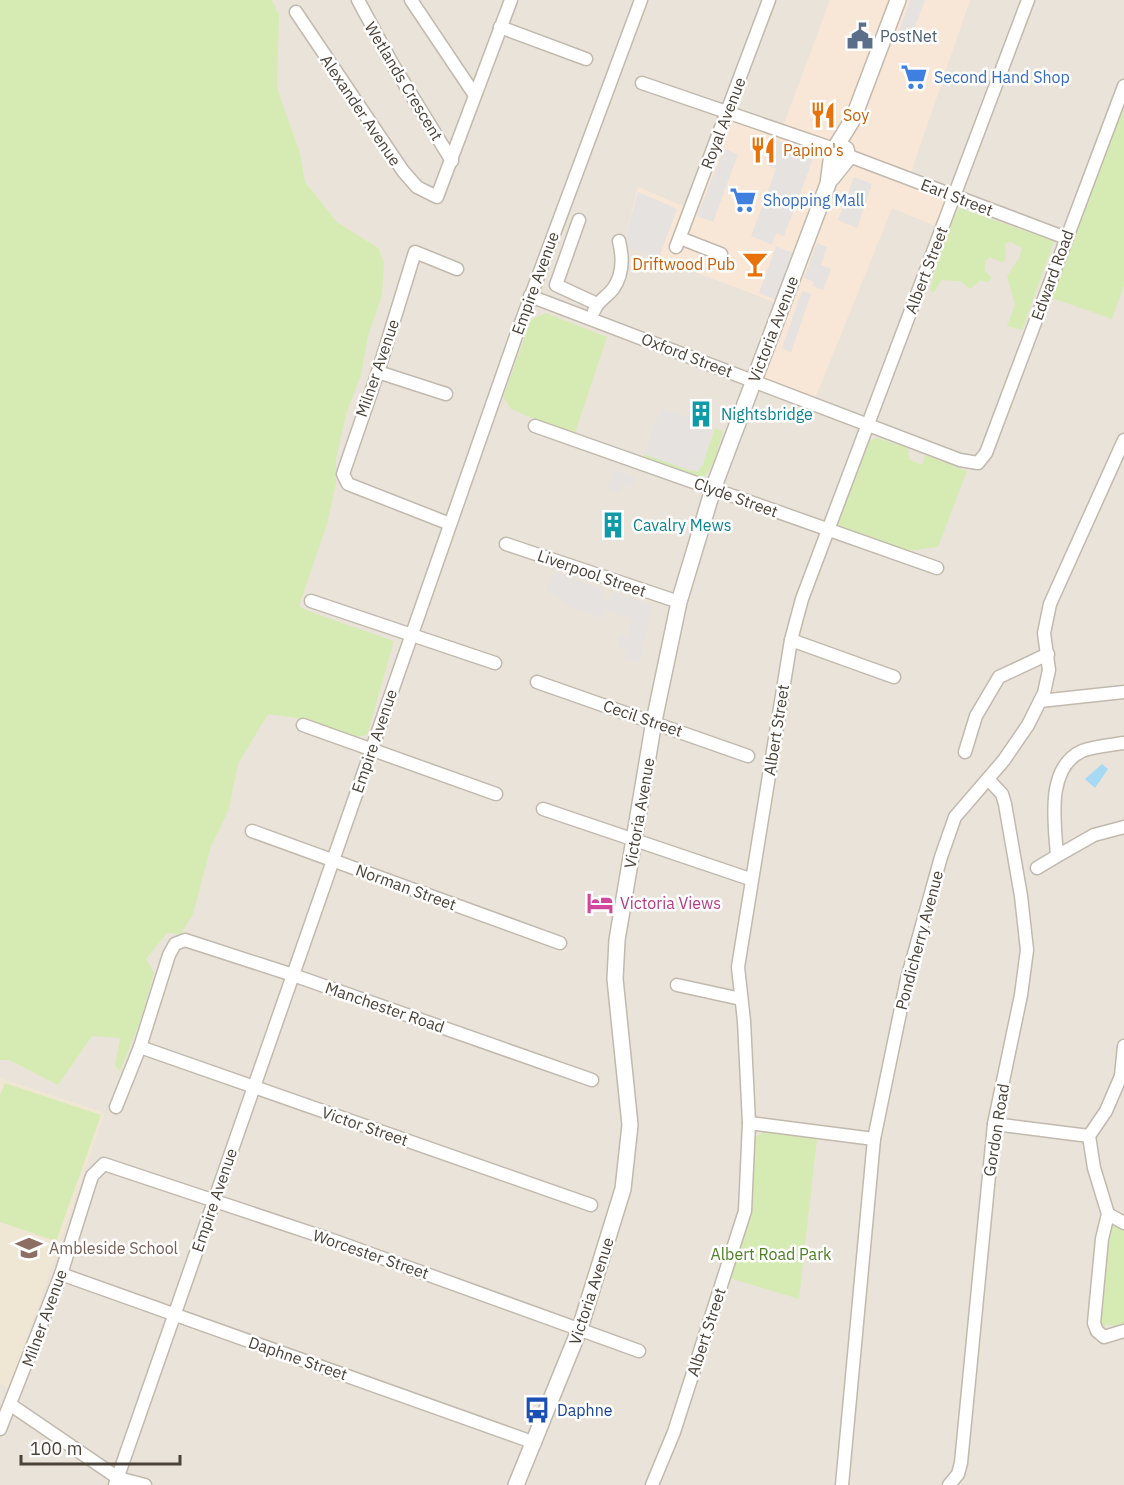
<svg xmlns="http://www.w3.org/2000/svg" width="1124" height="1485" font-family="'IBM Plex Sans',sans-serif">
<rect width="100%" height="100%" fill="#f6f2eb"/>
<rect fill="#eae3d9" x="0" y="0" width="1124" height="1485"/>
<path fill="#f8e7d6" d="M830 0H970L909 178 954 196 942 229 892 208 812 406 754 381 782 305 624 245 638 187 690 209 731 110 782 129Z"/>
<path fill="#efe6d4" d="M0 1078 105 1113 9 1390 0 1384Z"/>
<g fill="#d6ebb3">
<path d="M0 0H272L279 15 277 88 300 153 305 182 337 222 378 248 384 262 382 295 368 336 361 375 347 411 336 459V484L327 524 299 606 308 611 394 641 367 735 355 737 304 719 268 714 238 764 229 809 211 846 193 914 181 934 167 933 146 959 154 973 141 1019 120 1071 115 1066 120 1038 92 1036 58 1085 9 1060H0Z"/>
<path d="M1124 98V285L1112 319 1049 297Z"/>
<path d="M959 208 1054 241 1022 330 1007 326 1015 305 1007 276 1019 258 1022 248 1011 242 1005 243 1006 260 1001 262 990 257 985 262V271L992 278 988 282 980 281 970 289 960 281 942 280 933 293 930 290 944 236Z"/>
<path d="M546 313 607 337 574 436 511 409 503 397 531 320Z"/>
<path d="M715 428 723 431C718 445 714 474 700 478L642 459 644 454 698 472Z"/>
<path d="M877 438 908 448 909 459 922 465 925 455 967 471 938 547 906 551 835 526 869 441Z"/>
<path d="M5 1083 101 1115 56 1241 0 1222V1095Z"/>
<path d="M763 1132 817 1139 799 1299 729 1278 753 1202 754 1138Z"/>
<path d="M1115 1226 1124 1229V1323L1114 1326 1106 1324 1103 1330 1098 1323 1108 1229Z"/>
</g>
<g fill="#e5e2df">
<path d="M910 0H925L912 35 899 31Z"/>
<path d="M776 140 810 152 808 157 813 159 784 236 776 233 772 245 751 236 776 169 767 165Z"/>
<path d="M724 149 738 154 713 222 697 216Z"/>
<path d="M854 177 872 184 857 228 838 220Z"/>
<path d="M638 192 677 209 658 260 624 245Z"/>
<path d="M817 243 827 247 821 265 831 269 823 290 812 286 814 282 804 278Z"/>
<path d="M776 246 795 254 777 300 759 293Z"/>
<path d="M802 291 811 294 791 352 782 348Z"/>
<path d="M661 408 715 428 702 467 691 471 644 454Z"/>
<path d="M614 470 636 477 633 487 623 484 620 493 607 488Z"/>
<path d="M554 572 599 588 603 592 601 598 608 601 612 591 652 605 640 662 625 660 626 650 618 648 620 636 628 637 632 619 606 610 603 618 574 609 546 590Z"/>
</g>
<path fill="#a6d9f4" d="M1102 764 1108 769 1095 788 1085 779Z"/>
<g fill="none" stroke-linecap="round" stroke-linejoin="round">
<g stroke="#c2b9ad" stroke-width="15">
<g id="minor">
<path d="M358 0 393 65 452 161"/>
<path d="M411 0 474 94"/>
<path d="M296 12 403 171 417 187 437 197 511 0"/>
<path d="M500 27 586 59"/>
<path d="M642 83 834 149"/>
<path d="M849 156 1066 238"/>
<path d="M579 220 556 285 597 304"/>
<path d="M680 238 721 254"/>
<path d="M676 247 769 0"/>
<path d="M530 296 960 460 978 463 986 453 1124 86"/>
<path d="M594 311C598 300 606 298 613 289 623 275 623 257 619 241"/>
<path d="M378 372 446 394"/>
<path d="M535 426 937 568"/>
<path d="M450 524 348 484 343 474 378 372 415 252 457 269"/>
<path d="M506 544 679 602"/>
<path d="M311 601 495 663"/>
<path d="M791 640 894 677"/>
<path d="M537 682 748 756"/>
<path d="M1040 701 1124 692"/>
<path d="M303 725 496 794"/>
<path d="M965 752 976 716 999 677 1048 654"/>
<path d="M543 809 750 879"/>
<path d="M252 831 560 943"/>
<path d="M1057 856 1094 835 1124 827"/>
<path d="M1037 868 1057 856C1055 824 1045 768 1082 751 1095 746 1111 745 1124 743"/>
<path d="M677 985 741 999"/>
<path d="M140 1047 591 1205"/>
<path d="M1124 1075 1121 1076 1106 1111 1089 1136 1094 1168 1108 1214 1102 1239 1094 1323 1097 1331 1104 1337 1124 1331"/>
<path d="M1121 1076 1124 1046"/>
<path d="M116 1107 140 1047 169 955 175 944 185 940 293 975 592 1080"/>
<path d="M749 1123 874 1139"/>
<path d="M994 1124 1089 1136"/>
<path d="M1108 1214 1124 1223"/>
<path d="M61 1274 535 1443"/>
<path d="M11 1405 118 1478 145 1485"/>
<path d="M0 1429 61 1274 92 1176 104 1164 335 1241 639 1351"/>
<path d="M115 1485 516 336 641 0"/>
<path d="M652 1485 674 1432 745 1211 749 1123 744 1021 738 967 791 640 802 599 1028 0"/>
<path d="M842 1485 874 1139 907 979 941 857 955 817 1004 760 1028 725 1044 693 1049 670 1044 633 1050 604 1124 440"/>
<path d="M949 1485 958 1474 961 1463 994 1124 1021 995 1027 950 1021 896 1005 804 1002 794 988 779"/>
</g>
</g>
<g stroke="#c2b9ad" stroke-width="18">
<g id="tertiary">
<path d="M832 178 848 158 846 149"/>
<path d="M516 1485 580 1328 623 1189 630 1125 615 979 617 940 654 721 679 602 713 489 828 184 832 153 853 119 898 0"/>
</g>
</g>
<use href="#minor" stroke="#fff" stroke-width="12"/>
<use href="#tertiary" stroke="#fff" stroke-width="15"/>
</g>
<defs>
<g id="civic-bare" transform="scale(2.07)"><path d="M-.6-6.5H3V-4.5H.6V-3L4-1V1h2V6H-6V1h2V-1L-.6-3ZM-1.2 2.5V6h2.4V2.5Z" fill="#5c6f8a" stroke="#fff" stroke-width="2.5" paint-order="stroke"/></g>
<g id="supermarket-bare" transform="scale(2.07)"><path d="M-6-5.5h2.5l.6 2H6L4.5 2H-2.5L-4.4-4H-6ZM-1.5 3.2a1.3 1.3 0 1 0 .1 0ZM3 3.2a1.3 1.3 0 1 0 .1 0Z" fill="#3f7fe0" stroke="#fff" stroke-width="2.5" paint-order="stroke"/></g>
<g id="restaurant-bare" transform="scale(2.07)"><path d="M-5-6h1v4h1v-4h1v4h1v-4h1v5L-1.5 .5V6h-2V.5L-5-1ZM5-6V6H3V1.5H1.5Q1.5-4 5-6Z" fill="#e8710a" stroke="#fff" stroke-width="2.5" paint-order="stroke"/></g>
<g id="bar-bare" transform="scale(2.07)"><path d="M-6-5H6L.8 .8V4.5H3.5V6h-7V4.5H-.8V.8Z" fill="#e8710a" stroke="#fff" stroke-width="2.5" paint-order="stroke"/></g>
<g id="building-bare" transform="scale(2.07)"><path d="M-4-6H4V6H1V3H-1V6H-4ZM-2.5-4.3h1.7v1.8h-1.7ZM.8-4.3h1.7v1.8H.8ZM-2.5-1h1.7V.8h-1.7ZM.8-1h1.7V.8H.8Z" fill="#0f9aa8" stroke="#fff" stroke-width="2.5" paint-order="stroke"/></g>
<g id="hotel-bare" transform="scale(2.07)"><path d="M-6-4.5h1.5V1H6V5H4.5V3h-9V5H-6ZM-4 0a1.8 1.8 0 1 1 3.6 0ZM.5 0V-2.5h3Q6-2.5 6 0Z" fill="#d1479c" stroke="#fff" stroke-width="2.5" paint-order="stroke"/></g>
<g id="school-bare" transform="scale(2.07)"><path d="M0-5L7-2L0 1L-7-2ZM-4 1L0 2.5L4 1V4Q0 6-4 4Z" fill="#8d6e63" stroke="#fff" stroke-width="2.5" paint-order="stroke"/></g>
<g id="bus-bare" transform="scale(2.07)"><path d="M-5-6H5V4H4V6H2V4H-2V6H-4V4H-5ZM-3.5-4V0h7V-4ZM-3.5 1.2v1.5H-2V1.2ZM2 1.2v1.5H3.5V1.2Z" fill="#1a4fb4" stroke="#fff" stroke-width="2.5" paint-order="stroke"/></g>
</defs>
<g fill-rule="evenodd">
<use href="#civic-bare" x="860" y="36"/>
<use href="#supermarket-bare" x="914" y="77"/>
<use href="#restaurant-bare" x="823" y="115"/>
<use href="#restaurant-bare" x="763" y="150"/>
<use href="#supermarket-bare" x="743" y="200"/>
<use href="#bar-bare" x="755" y="264"/>
<use href="#building-bare" x="701" y="414"/>
<use href="#building-bare" x="613" y="525"/>
<use href="#hotel-bare" x="600" y="903"/>
<use href="#school-bare" x="29" y="1248"/>
<use href="#bus-bare" x="537" y="1410"/>
</g>
<g text-anchor="middle" dominant-baseline="central" stroke-width="5" stroke-linejoin="round" paint-order="stroke">
<g font-size="16" fill="#4e5e75" stroke="#fff" text-anchor="start">
<text x="880" y="36">PostNet</text>
</g>
<g font-size="16" fill="#366cbe" stroke="#fff" text-anchor="start">
<text x="934" y="77">Second Hand Shop</text>
<text x="763" y="200">Shopping Mall</text>
</g>
<g font-size="16" fill="#4b4238" stroke="#fff">
<text transform="translate(404 81) rotate(59)">Wetlands Crescent</text>
<text transform="translate(361 110) rotate(56)">Alexander Avenue</text>
<text transform="translate(723 123) rotate(-69)">Royal Avenue</text>
<text transform="translate(957 197) rotate(21)">Earl Street</text>
<text transform="translate(926 270) rotate(-69)">Albert Street</text>
<text transform="translate(1052 275) rotate(-70)">Edward Road</text>
<text transform="translate(535 283) rotate(-70)">Empire Avenue</text>
<text transform="translate(773 329) rotate(-69)">Victoria Avenue</text>
<text transform="translate(687 355) rotate(21)">Oxford Street</text>
<text transform="translate(377 368) rotate(-71)">Milner Avenue</text>
<text transform="translate(736 497) rotate(20)">Clyde Street</text>
<text transform="translate(592 573) rotate(19)">Liverpool Street</text>
<text transform="translate(643 718) rotate(19)">Cecil Street</text>
<text transform="translate(776 730) rotate(-81)">Albert Street</text>
<text transform="translate(374 741) rotate(-71)">Empire Avenue</text>
<text transform="translate(639 813) rotate(-80)">Victoria Avenue</text>
<text transform="translate(406 887) rotate(20)">Norman Street</text>
<text transform="translate(919 940) rotate(-75)">Pondicherry Avenue</text>
<text transform="translate(385 1007) rotate(19)">Manchester Road</text>
<text transform="translate(365 1126) rotate(19)">Victor Street</text>
<text transform="translate(996 1130) rotate(-81)">Gordon Road</text>
<text transform="translate(214 1200) rotate(-71)">Empire Avenue</text>
<text transform="translate(371 1254) rotate(19)">Worcester Street</text>
<text transform="translate(591 1291) rotate(-72)">Victoria Avenue</text>
<text transform="translate(44 1318) rotate(-70)">Milner Avenue</text>
<text transform="translate(706 1332) rotate(-72)">Albert Street</text>
<text transform="translate(298 1358) rotate(19)">Daphne Street</text>
</g>
<g font-size="16" fill="#c56008" stroke="#fff" text-anchor="start">
<text x="843" y="115">Soy</text>
<text x="783" y="150">Papino's</text>
<text x="735" y="264" text-anchor="end">Driftwood Pub</text>
</g>
<g font-size="16" fill="#0d838f" stroke="#fff" text-anchor="start">
<text x="721" y="414">Nightsbridge</text>
<text x="633" y="525">Cavalry Mews</text>
</g>
<g font-size="16" fill="#b23c85" stroke="#fff" text-anchor="start">
<text x="620" y="903">Victoria Views</text>
</g>
<g font-size="16" fill="#785e54" stroke="#fff" text-anchor="start">
<text x="49" y="1248">Ambleside School</text>
</g>
<g font-size="16" fill="#4f8028" stroke="#fff">
<text x="771" y="1254">Albert Road Park</text>
</g>
<g font-size="16" fill="#164399" stroke="#fff" text-anchor="start">
<text x="557" y="1410">Daphne</text>
</g>
</g>
<path d="M21 1455v9h159v-9" fill="none" stroke="#4b4238" stroke-width="3"/>
<text x="30" y="1455" font-size="18" fill="#4b4238" stroke="#ffffff" stroke-width="4.5" paint-order="stroke">100 m</text>
</svg>
